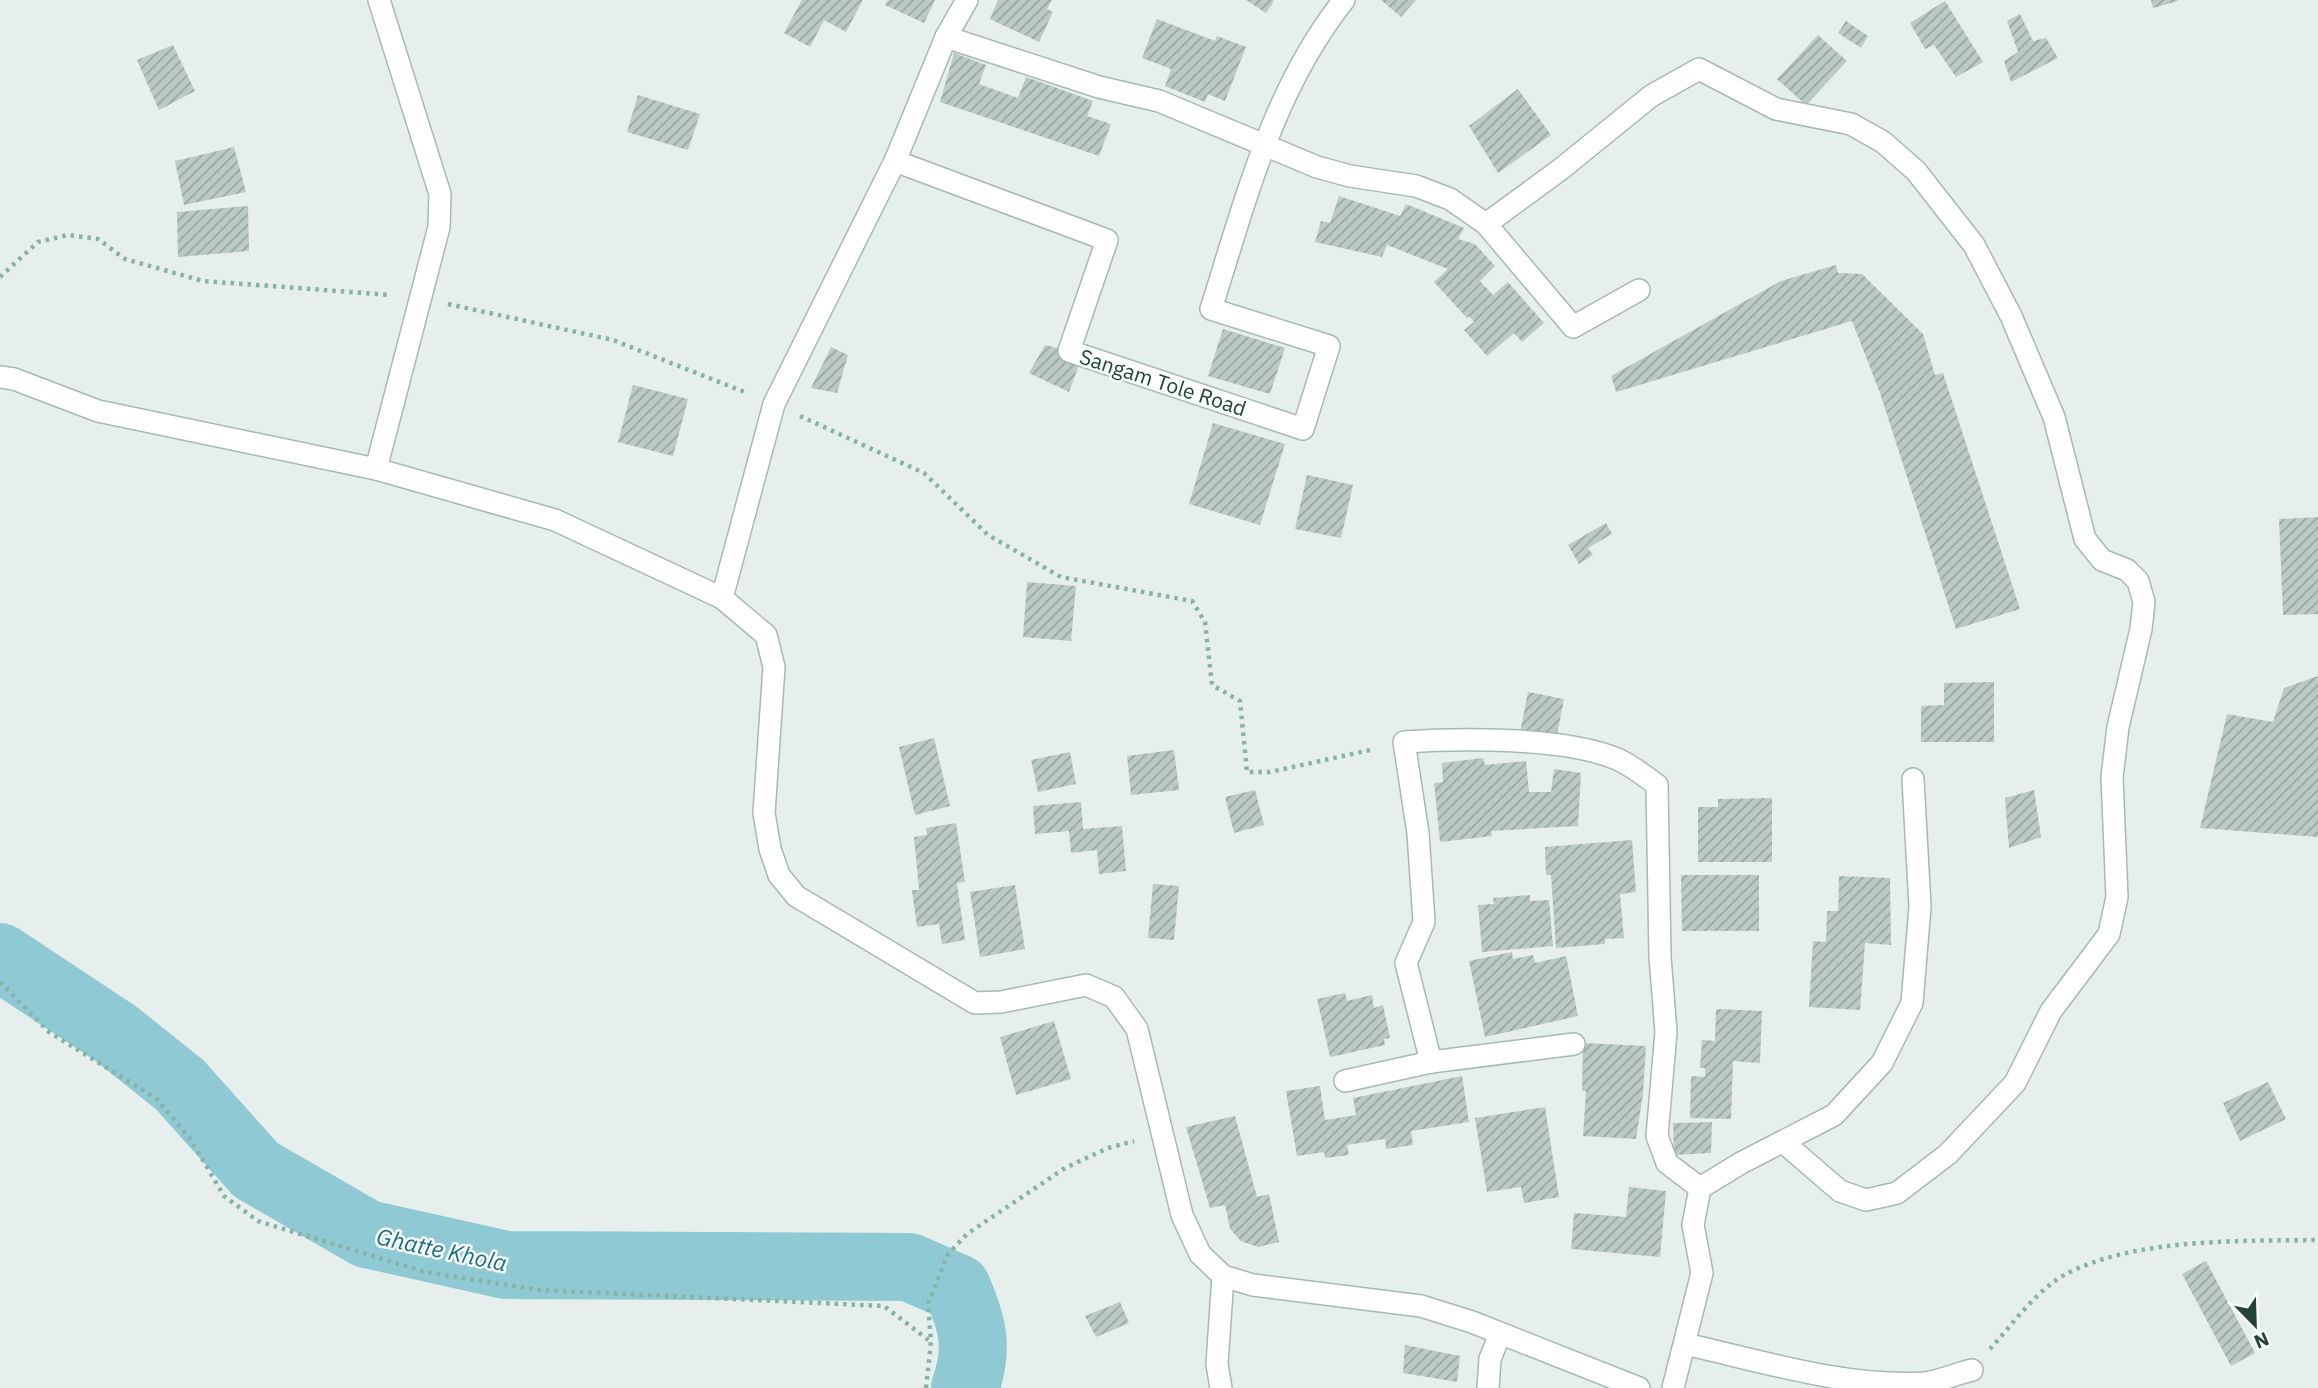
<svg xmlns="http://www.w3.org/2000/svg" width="2318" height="1388" font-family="'IBM Plex Sans',sans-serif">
<defs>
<pattern id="building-hatch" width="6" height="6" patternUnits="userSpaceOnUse" patternTransform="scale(1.75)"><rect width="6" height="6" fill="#bbcac4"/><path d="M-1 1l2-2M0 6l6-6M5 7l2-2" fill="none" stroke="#98a6a0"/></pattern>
</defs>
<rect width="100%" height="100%" fill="#e6efeb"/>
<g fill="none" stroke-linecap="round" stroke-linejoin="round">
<path stroke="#8ec9d4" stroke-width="68" d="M0 957 115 1033 180 1085 256 1170 367 1234 506 1265 909 1267 957 1288C973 1325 979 1348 965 1388"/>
</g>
<g fill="url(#building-hatch)">
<path d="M802 0H863L846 32 824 20 810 47 784 33Z"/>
<path d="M888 0H935L924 23 885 5Z"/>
<path d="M998 0H1052L1047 9 1053 12 1039 42 990 19Z"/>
<path d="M1246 0H1272L1274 1 1266 13Z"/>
<path d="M1381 0H1416L1401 17Z"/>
<path d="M2151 0H2178V1L2153 8Z"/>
<path d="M1945 1 1983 62 1956 77 1934 45 1925 49 1910 23Z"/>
<path d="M2020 14 2033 41 2046 38 2058 58 2011 82 2004 61 2018 52 2007 21Z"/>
<path d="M1157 19 1215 41 1217 36 1246 47 1225 101 1208 94 1205 102 1165 86 1171 69 1142 58Z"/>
<path d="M1846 21 1868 36 1861 48 1838 33Z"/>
<path d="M1818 35 1847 61 1806 105 1777 79Z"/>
<path d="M173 45 195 91 159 110 137 60Z"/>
<path d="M954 53 986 65 979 84 1018 98 1026 77 1093 101 1087 116 1111 124 1099 156 940 102Z"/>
<path d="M1518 89 1551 135 1498 173 1469 126Z"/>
<path d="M638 95 700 114 688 150 627 132Z"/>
<path d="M234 147 246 192 184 205 175 161Z"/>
<path d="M1339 196 1400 216 1406 204 1464 228 1458 239 1475 244 1495 266 1480 281 1493 295 1508 282 1544 323 1522 342 1514 333 1487 356 1464 330 1474 322 1469 316 1467 318 1434 282 1448 269 1387 245 1382 257 1315 242 1321 221 1330 223Z"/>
<path d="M248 206 249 251 178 257 177 212Z"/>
<path d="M1836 265 1838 273 1862 274 1923 334 1935 375 1943 373 2020 609 1956 629 1880 393 1852 321 1616 392 1611 376 1781 281Z"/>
<path d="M1223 329 1285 348 1270 394 1208 376Z"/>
<path d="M1045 345 1069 351 1080 362 1069 392 1029 373Z"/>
<path d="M831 347 848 355 837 393 811 388Z"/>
<path d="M633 385 688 399 673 456 618 442Z"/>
<path d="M1213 423 1285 444 1260 525 1189 504Z"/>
<path d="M1307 475 1353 485 1341 538 1295 529Z"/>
<path d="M2318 517V614L2283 615 2279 519Z"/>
<path d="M1606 523 1612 534 1588 548 1593 555 1579 564 1568 545Z"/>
<path d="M1027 582 1076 586 1071 641 1023 637Z"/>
<path d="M2318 676V837L2200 828 2227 714 2273 722 2284 688Z"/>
<path d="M1994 682V742H1921V706L1944 705V683Z"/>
<path d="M1528 692 1564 699 1556 740 1520 733Z"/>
<path d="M934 738 950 806 915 815 899 747Z"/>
<path d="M1174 750 1179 790 1131 795 1127 756Z"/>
<path d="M1070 752 1076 784 1038 792 1031 760Z"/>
<path d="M1483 758 1485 765 1526 761 1529 792H1551L1554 769 1581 773 1578 826 1491 831 1492 836 1440 842 1434 783 1443 782 1442 763Z"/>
<path d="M1255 790 1264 825 1234 833 1225 797Z"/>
<path d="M2034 790 2041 837 2009 848 2005 798Z"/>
<path d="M1772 798V862H1698V807H1718V799Z"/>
<path d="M1081 802 1083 829 1122 826 1126 871 1099 874 1097 850 1071 853 1069 831 1035 834 1033 806Z"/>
<path d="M956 823 965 882 957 883 965 940 942 944 939 924 917 927 912 890H919L914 837 927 835 926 828Z"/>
<path d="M1632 840 1636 892 1620 894 1624 938 1605 939V944L1556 948 1551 875H1546L1545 847Z"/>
<path d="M1681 875H1759V931H1682Z"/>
<path d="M1839 876 1890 878 1891 945 1865 943 1860 1010 1809 1007 1813 941 1826 942 1827 911H1838Z"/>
<path d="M1153 884 1179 886 1174 940 1148 938Z"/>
<path d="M1015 885 1025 949 980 957 970 892Z"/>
<path d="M1530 895V901L1549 900 1553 946 1482 952 1478 905 1494 904 1493 898Z"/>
<path d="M1512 952 1513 959 1533 955 1535 963 1566 956 1578 1016 1485 1037 1469 961Z"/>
<path d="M1345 993 1347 1001 1372 995 1374 1008 1383 1005 1390 1038 1384 1039 1385 1045 1330 1057 1317 999Z"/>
<path d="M1716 1009 1762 1011 1760 1063 1733 1061 1731 1119 1690 1118 1691 1076 1705 1077V1068H1700L1702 1040 1715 1041Z"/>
<path d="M1054 1021 1071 1079 1016 1095 1000 1037Z"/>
<path d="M1583 1043 1646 1046 1643 1094 1636 1139 1583 1136 1586 1091H1582Z"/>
<path d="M1462 1076 1469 1122 1411 1131 1413 1145 1386 1149 1385 1139 1347 1145 1349 1155 1325 1158 1324 1152 1297 1156 1286 1091 1320 1086 1325 1120 1356 1115 1353 1098Z"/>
<path d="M2268 1082 2286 1119 2240 1141 2223 1103Z"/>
<path d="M1545 1107 1559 1197 1524 1203 1521 1187 1487 1192 1475 1118Z"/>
<path d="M1235 1116 1257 1197 1269 1194 1279 1242 1258 1247 1241 1241 1230 1229 1225 1205 1210 1208 1186 1127Z"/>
<path d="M1712 1122 1711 1153 1674 1155 1673 1123Z"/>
<path d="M1629 1187 1666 1191 1660 1257 1571 1249 1574 1213 1626 1217Z"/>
<path d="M2206 1261 2255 1353 2231 1366 2182 1274Z"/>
<path d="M1120 1302 1129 1323 1096 1337 1085 1316Z"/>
<path d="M1405 1345 1460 1356 1457 1382 1403 1373Z"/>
</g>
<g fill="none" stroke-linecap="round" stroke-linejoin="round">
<g stroke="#a8b8b2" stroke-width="24">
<g id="minor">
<path d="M946 37 967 0"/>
<path d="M895 161 1107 240 1069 351 1303 429 1329 346 1211 309C1245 202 1273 89 1344 0"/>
<path d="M1486 224 1561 169 1651 96 1699 69 1776 109 1851 124 1883 142 1916 171 1974 245 2011 316 2054 417 2085 539 2102 560 2127 570 2138 581 2144 602 2141 629 2118 727 2112 777 2117 897 2109 934 2051 1011 2015 1083 1948 1154 1897 1193 1866 1200 1840 1191 1783 1142"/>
<path d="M0 377 14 379 98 411 376 469 555 520 722 598 766 635 774 667 764 813 770 849 779 875 796 896 975 1003 1001 1002 1086 985 1114 997 1137 1029 1182 1215 1200 1254 1223 1276 1253 1285 1421 1306 1472 1322 1639 1388"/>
<path d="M376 469 439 227 440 194 379 0"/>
<path d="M722 598 774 404 895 161 946 37 1099 87 1159 101 1317 167 1350 176 1416 186 1450 199 1486 224 1573 327 1639 290"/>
<path d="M1431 1062 1406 963 1424 922 1418 833 1404 742C1460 738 1566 737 1617 759 1631 765 1645 776 1657 785L1660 957 1666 1032 1657 1136 1667 1163 1700 1188"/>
<path d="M1345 1081 1431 1062 1574 1044"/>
<path d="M1685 1344C1761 1361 1846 1388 1925 1383 1940 1381 1956 1374 1972 1370"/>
<path d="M1221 1388 1217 1364 1223 1276"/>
<path d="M1488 1388 1490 1359 1500 1334"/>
<path d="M1673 1388 1702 1273 1693 1225 1700 1188 1741 1163 1834 1115 1882 1063 1912 1003 1920 907 1913 779"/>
</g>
</g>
<g stroke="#86b3a5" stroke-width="4.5" stroke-dasharray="3.5 5" stroke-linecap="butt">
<path d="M0 277 38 242 68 235 98 239 125 259 203 281 391 295"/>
<path d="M448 304 613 340 747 393"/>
<path d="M800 416 924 473 988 535 1061 577 1192 601 1205 622 1212 685 1240 701 1247 772H1270L1375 749"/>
<path d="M0 982 49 1032 157 1099 191 1140 224 1196 258 1221 425 1272 539 1290 884 1306 931 1342"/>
<path d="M1990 1349C2013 1324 2035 1291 2066 1274 2135 1238 2241 1241 2318 1240"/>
<path d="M926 1388 931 1342 928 1303 948 1254 967 1234 1065 1168 1108 1148 1134 1141"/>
</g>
<use href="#minor" stroke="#fff" stroke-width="21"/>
</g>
<g text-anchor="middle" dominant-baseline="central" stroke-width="5" stroke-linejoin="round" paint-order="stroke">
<g font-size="21" fill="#24423a" stroke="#f7fbf9">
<text transform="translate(1163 382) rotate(18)">Sangam Tole Road</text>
</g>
<g font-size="23" font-style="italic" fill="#1c6f80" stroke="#f7fbf9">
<text transform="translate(442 1249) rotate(12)">Ghatte Khola</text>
</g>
</g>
<g transform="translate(2255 1325) rotate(157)" stroke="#f7fbf9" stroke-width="5" paint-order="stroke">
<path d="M0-5L12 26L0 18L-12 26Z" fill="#24423a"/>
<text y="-10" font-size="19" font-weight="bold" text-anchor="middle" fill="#24423a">N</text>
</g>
</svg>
